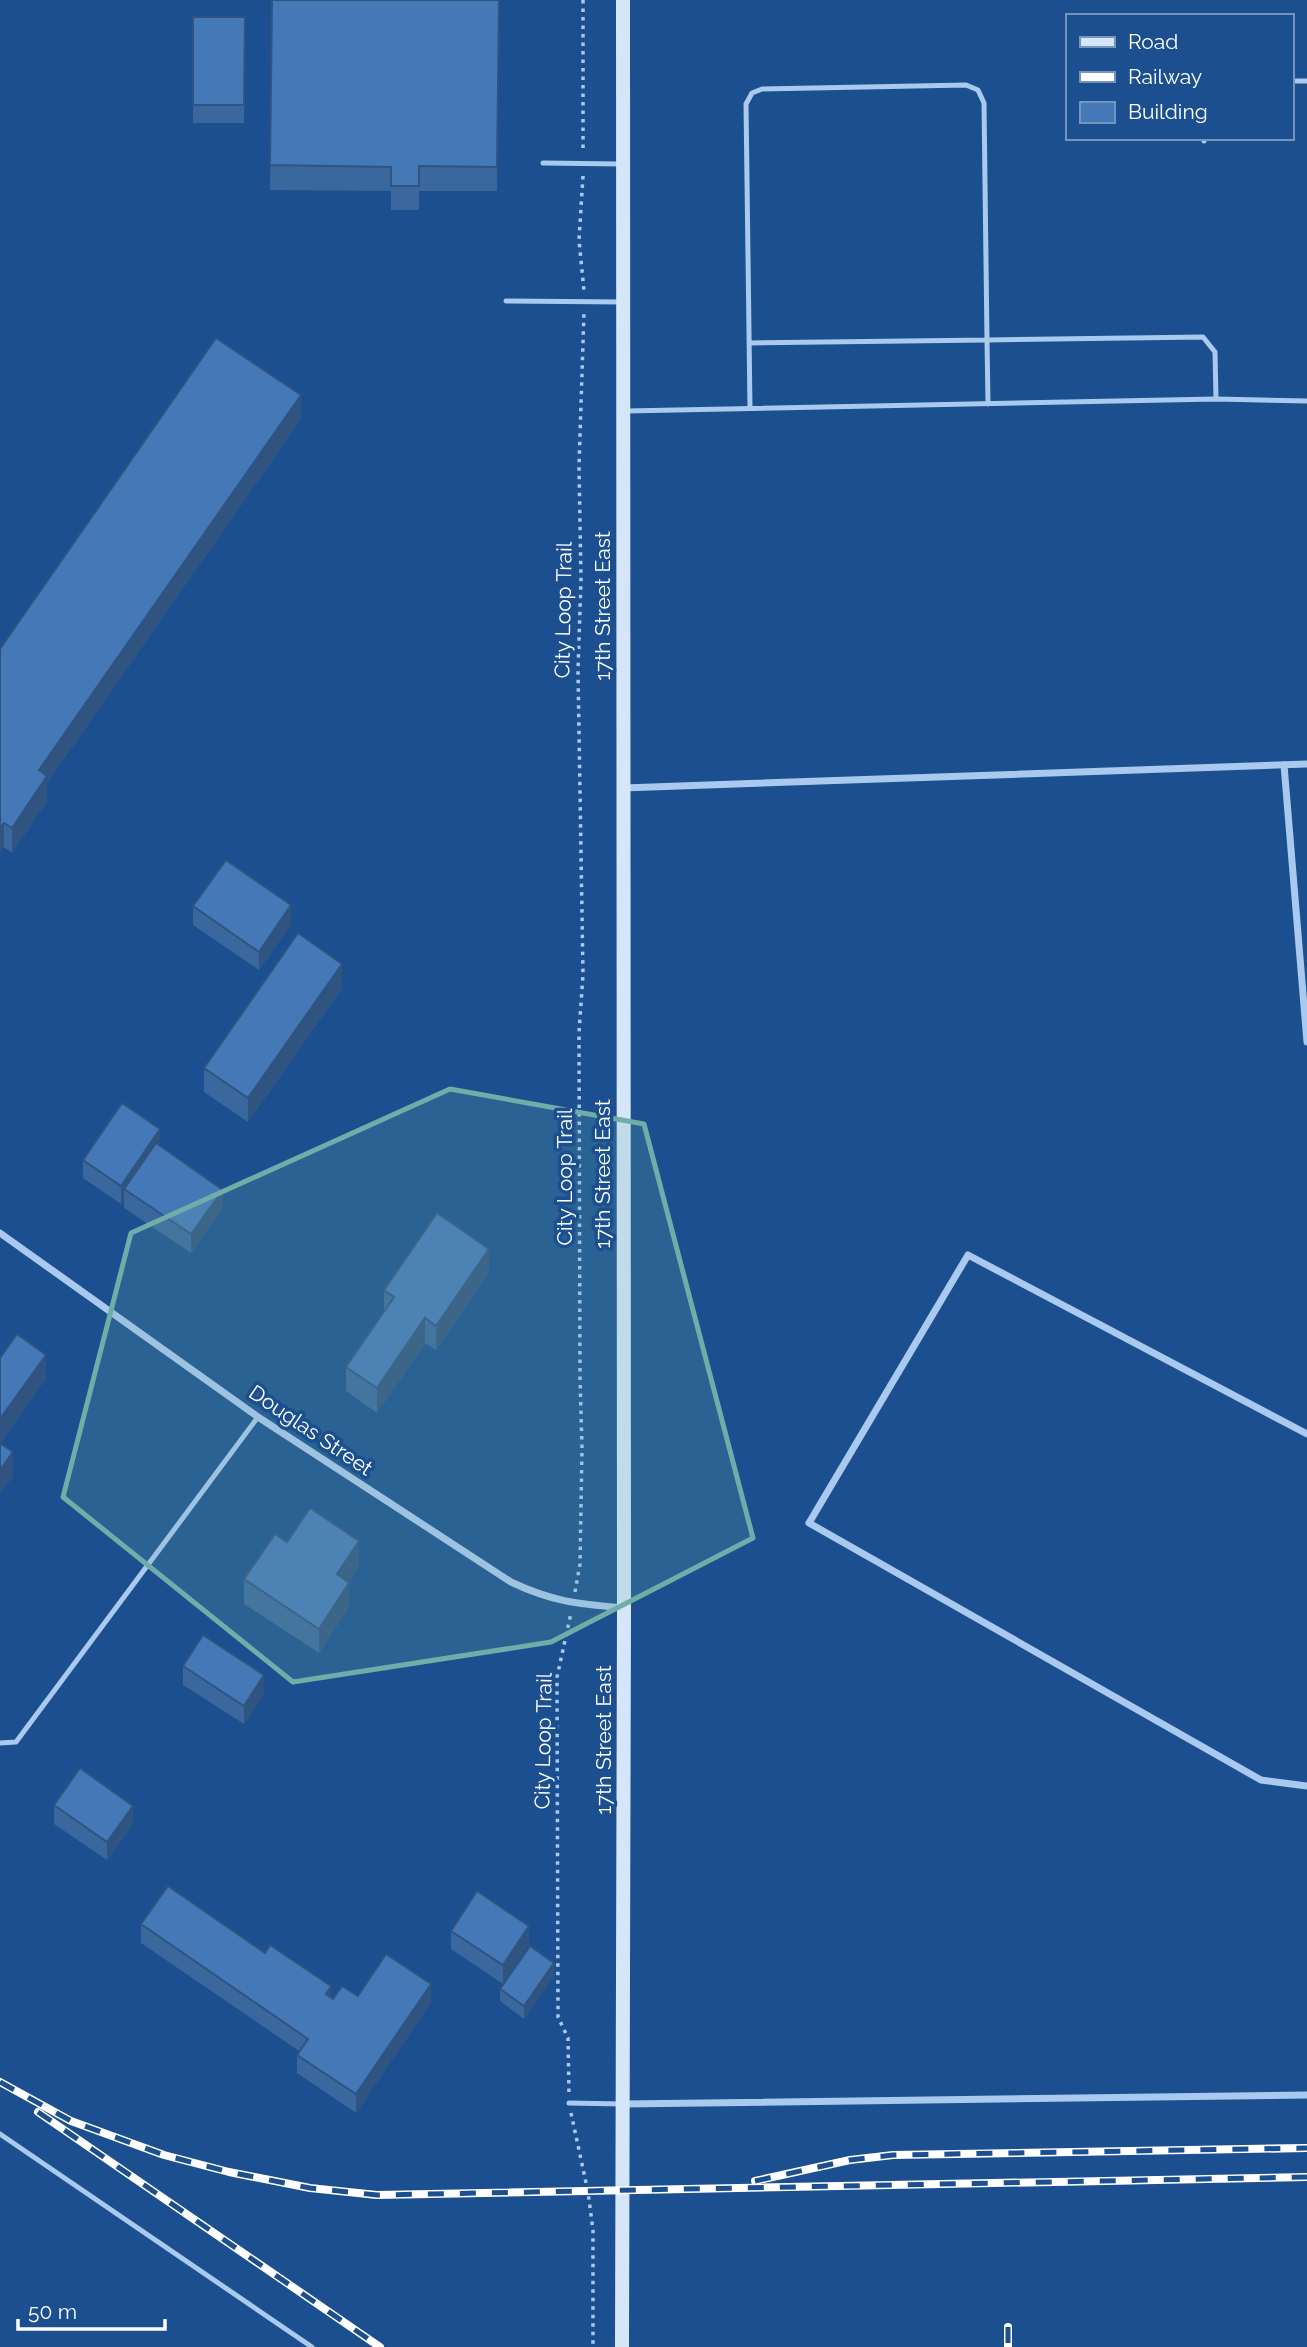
<svg xmlns="http://www.w3.org/2000/svg" width="1307" height="2347" font-family="Raleway,sans-serif">
<rect width="100%" height="100%" fill="#1b4f8f"/>
<g fill="none" stroke-linecap="round" stroke-linejoin="round">
<g stroke="#a9c9ee" stroke-width="3.5" stroke-dasharray="3.5 5" stroke-linecap="butt">
<path d="M583 0V151"/>
<path d="M583 176 579 240 584 291"/>
<path d="M575 1592 580 1564 582 1448 580 1377 579 1032 583 975 578 670 581 579 579 467 584 312"/>
<path d="M569 2092 568 2038 558 2017 557 1677 571 1613"/>
<path d="M571 2113 588 2192 593 2230V2347"/>
</g>
<g stroke="#a9c9ee" stroke-width="5">
<path d="M1291 81H1307"/>
<path d="M1204 141V138"/>
<path d="M543 163 621 164"/>
<path d="M506 301 622 302"/>
<path d="M749 343 987 340 984 103 978 90 966 85 762 89 752 93 746 104 750 408"/>
<path d="M988 404 987 340 1203 337 1215 352 1216 399"/>
<path d="M626 411 1216 399 1307 401"/>
<path d="M0 1743 16 1742 258 1417"/>
<path d="M569 2103 622 2104"/>
<path d="M0 2134 312 2347"/>
</g>
<g stroke="#a9c9ee" stroke-width="7">
<path d="M1284 765 1307 1042"/>
<path d="M623 788 1307 764"/>
<path d="M0 1233 258 1417 511 1582C553 1602 578 1604 624 1608"/>
<path d="M1307 1434 968 1255 809 1523 1261 1780 1307 1786"/>
<path d="M623 2104 1307 2095"/>
</g>
<path stroke="#d6e6fa" stroke-width="14" d="M622 2347 624 1608 623 0"/>
<g stroke="#fff" stroke-width="8">
<g id="rail">
<path d="M0 2082 71 2121 164 2155 229 2172 310 2188 377 2195 1307 2177"/>
<path d="M38 2112 380 2347"/>
<path d="M755 2181 850 2160 893 2155 1307 2148"/>
<path d="M1008 2327V2347"/>
</g>
</g>
<use href="#rail" stroke="#1b4f8f" stroke-width="5" stroke-dasharray="16" stroke-linecap="butt"/>
</g>
<g fill="#3a679d">
<path d="M272 0H499L497 191H419V210H391V191L270 190Z"/>
<path d="M193 17H245L244 123H193Z"/>
<path d="M301 419 47 783V801L12 853 4 847 0 649Z"/>
<path d="M193 906 291 924 259 970 193 925Z"/>
<path d="M342 988 248 1122 204 1092V1068Z"/>
<path d="M160 1146 223 1208 191 1253 124 1208V1200L121 1204 83 1178V1160Z"/>
<path d="M489 1273 436 1350 425 1343 377 1413 346 1391V1367L384 1312V1290Z"/>
<path d="M287 1542 359 1566 348 1582 349 1607 319 1653 244 1604V1579Z"/>
<path d="M183 1666 264 1694 244 1724 183 1685Z"/>
<path d="M54 1805 133 1824 107 1860 54 1824Z"/>
<path d="M141 1924 265 1953 333 1999 358 1996 431 2002 356 2113 297 2073V2055L299 2051 141 1943Z"/>
<path d="M451 1931 529 1944 503 1984 451 1949Z"/>
<path d="M554 1976 524 2019 500 2001V1989Z"/>
</g>
<g fill="#305480">
<path d="M301 395V419L47 783V801L12 853V828L39 770Z"/>
<path d="M4 823V847L0 852V828Z"/>
<path d="M291 905V924L259 970V952Z"/>
<path d="M342 964V988L248 1122V1098Z"/>
<path d="M160 1129V1148L124 1189V1200L121 1204V1186Z"/>
<path d="M223 1190V1208L191 1253V1234Z"/>
<path d="M489 1249V1273L436 1350V1326Z"/>
<path d="M425 1318V1343L377 1413V1388Z"/>
<path d="M46 1355V1379L0 1444V1419Z"/>
<path d="M13 1452V1477L0 1494V1470Z"/>
<path d="M359 1541V1566L337 1598V1574Z"/>
<path d="M349 1583V1607L319 1653V1629Z"/>
<path d="M264 1675V1694L244 1724V1706Z"/>
<path d="M133 1806V1824L107 1860V1842Z"/>
<path d="M529 1926V1944L503 1984V1965Z"/>
<path d="M554 1963V1976L524 2019V2006Z"/>
<path d="M431 1984V2002L356 2113V2094Z"/>
<path d="M331 1986V2005L326 1994Z"/>
</g>
<g fill="#4478b7" stroke="#305480" stroke-width="2">
<path d="M272 0H499L497 167 419 166V186H391V167L270 165Z"/>
<path d="M193 17H245L244 105H193Z"/>
<path d="M216 338 301 395 39 770 47 776 12 828 4 823 0 828V649Z"/>
<path d="M226 860 291 905 259 952 193 906Z"/>
<path d="M298 933 342 964 248 1098 204 1068Z"/>
<path d="M122 1103 160 1129 121 1186 83 1160Z"/>
<path d="M156 1143 223 1190 191 1234 124 1189Z"/>
<path d="M437 1213 489 1249 436 1326 425 1318 377 1388 346 1367 394 1297 384 1290Z"/>
<path d="M17 1334 46 1355 0 1419V1358Z"/>
<path d="M0 1443 13 1452 0 1470Z"/>
<path d="M310 1508 359 1541 337 1574 349 1583 319 1629 244 1579 275 1534 287 1542Z"/>
<path d="M203 1635 264 1675 244 1706 183 1666Z"/>
<path d="M80 1768 133 1806 107 1842 54 1805Z"/>
<path d="M168 1886 265 1953 270 1945 331 1986 326 1994 333 1999 342 1986 358 1996 386 1954 431 1984 356 2094 297 2055 308 2039 141 1924Z"/>
<path d="M477 1891 529 1926 503 1965 451 1931Z"/>
<path d="M530 1946 554 1963 524 2006 500 1989Z"/>
</g>
<path fill="#6fada8" fill-opacity="0.2" stroke="#6fada8" stroke-width="5" stroke-linejoin="round" d="M450 1089 644 1124 753 1538 551 1642 293 1682 63 1497 131 1233Z"/>
<g text-anchor="middle" dominant-baseline="central" stroke-width="7" stroke-linejoin="round" paint-order="stroke">
<g font-size="21" fill="#fff" stroke="#1b4f8f">
<text transform="translate(602 606) rotate(-90)">17th Street East</text>
<text transform="translate(563 610) rotate(-89)">City Loop Trail</text>
<text transform="translate(602 1174) rotate(-90)">17th Street East</text>
<text transform="translate(564 1177) rotate(-90)">City Loop Trail</text>
<text transform="translate(311 1430) rotate(34)">Douglas Street</text>
<text transform="translate(603 1740) rotate(-90)">17th Street East</text>
<text transform="translate(543 1741) rotate(-89)">City Loop Trail</text>
</g>
</g>
<rect x="1066" y="14" width="228" height="126" fill="#1b4f8f" stroke="#7695bc" stroke-width="2"/>
<rect x="1080" y="37" width="35" height="10" fill="#d6e6fa" stroke="#7695bc" stroke-width="2"/>
<text x="1128" y="49" font-size="21" fill="#ffffff">Road</text>
<rect x="1080" y="72" width="35" height="10" fill="#ffffff" stroke="#7695bc" stroke-width="2"/>
<text x="1128" y="84" font-size="21" fill="#ffffff">Railway</text>
<rect x="1080" y="102" width="35" height="21" fill="#4478b7" stroke="#7695bc" stroke-width="2"/>
<text x="1128" y="119" font-size="21" fill="#ffffff">Building</text>
<path d="M18 2319v10h147v-10" fill="none" stroke="#ffffff" stroke-width="3.5"/>
<text x="28" y="2319" font-size="21" fill="#ffffff" stroke="#1b4f8f" stroke-width="5" paint-order="stroke">50 m</text>
</svg>
